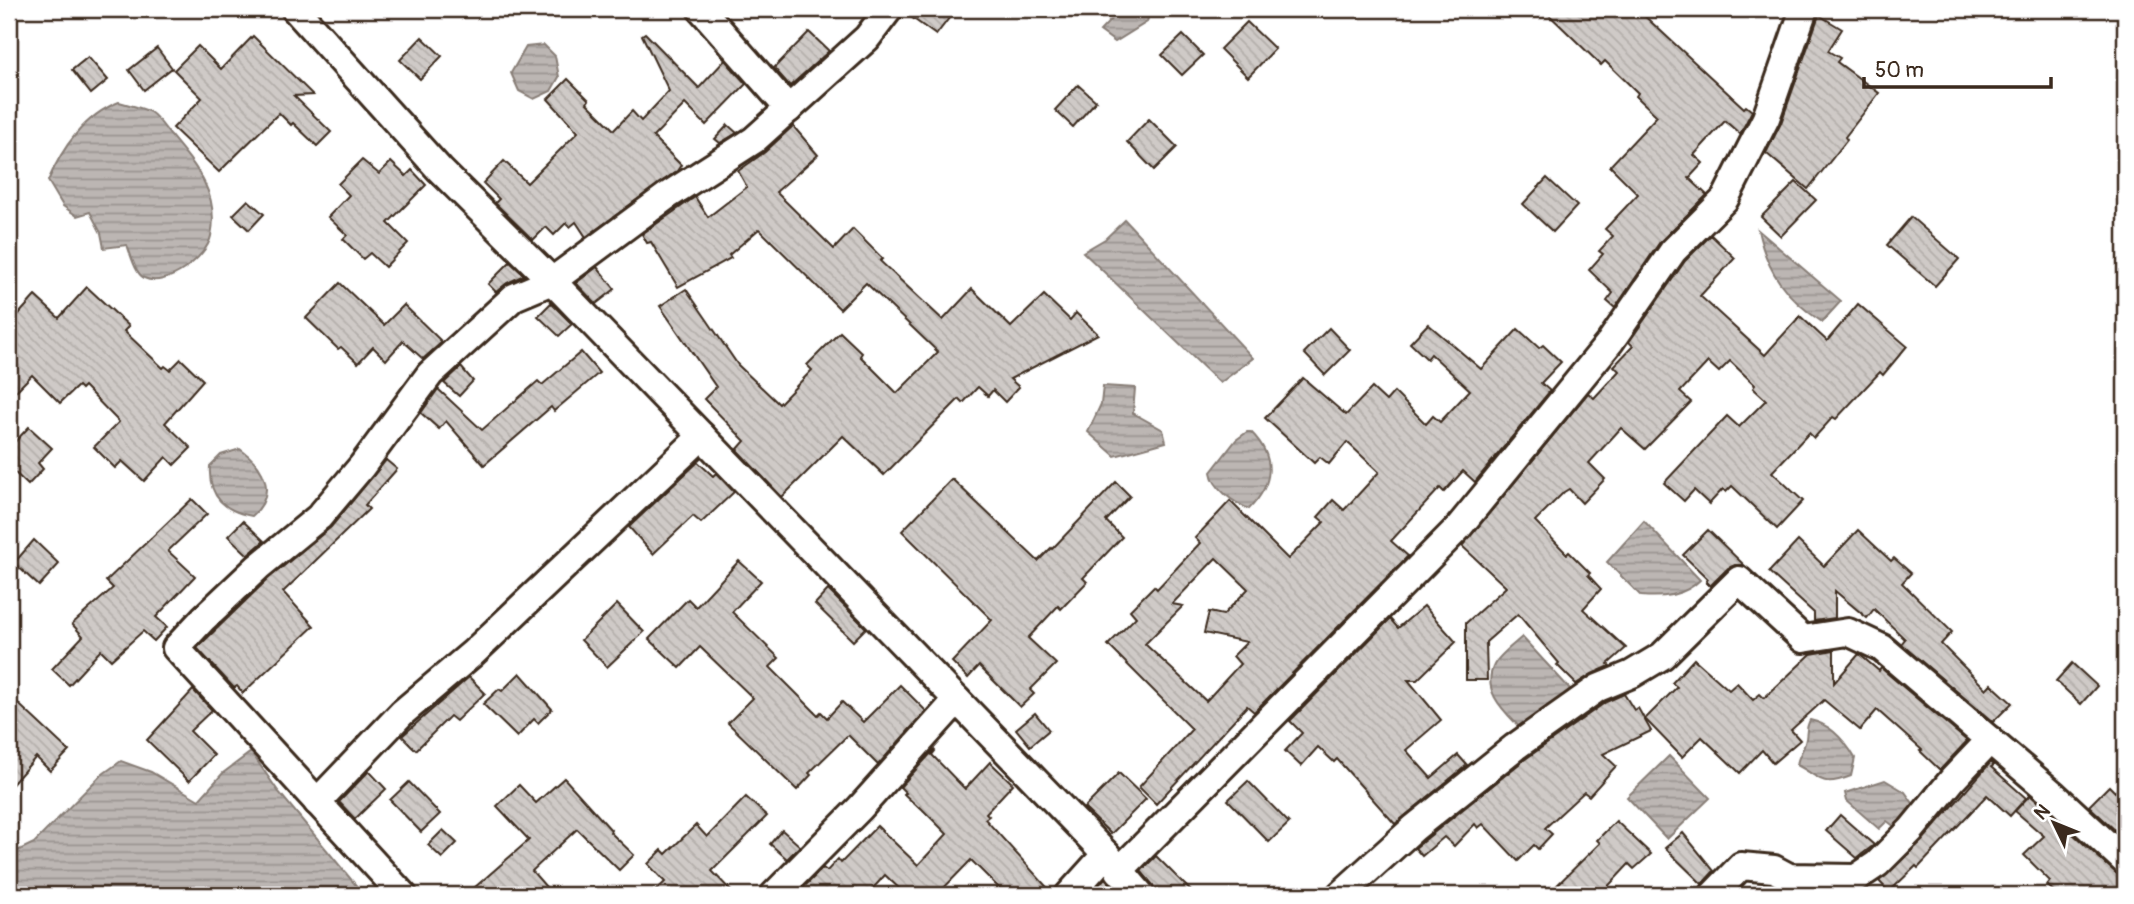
<svg xmlns="http://www.w3.org/2000/svg" width="2134" height="904" font-family="Pangolin,sans-serif">
<defs>
<pattern id="water-rules" width="6" height="5" patternUnits="userSpaceOnUse" patternTransform="scale(1.75)"><rect width="6" height="5" fill="#bcb6b3"/><path d="M0 2.5h6" fill="none" stroke="#9a9491"/></pattern>
<pattern id="building-back-hatch" width="6" height="6" patternUnits="userSpaceOnUse" patternTransform="scale(1.75)"><rect width="6" height="6" fill="#cfcac7"/><path d="M-1 5l2 2M0 0l6 6M5-1l2 2" fill="none" stroke="#b3aeaa"/></pattern>
</defs>
<rect width="100%" height="100%" fill="#fff"/>
<filter id="ink" filterUnits="userSpaceOnUse"><feTurbulence type="fractalNoise" baseFrequency=".0143" numOctaves="2"/><feDisplacementMap in="SourceGraphic" scale="14" xChannelSelector="R" yChannelSelector="G"/><feConvolveMatrix kernelMatrix="1 2 1 2 8 2 1 2 1" color-interpolation-filters="sRGB"/></filter>
<g filter="url(#ink)">
<g fill="url(#water-rules)" stroke="#887e77" stroke-width="2">
<path d="M1121 9H1150L1147 22 1115 42 1100 31Z"/>
<path d="M544 45 555 56 559 77 551 91 534 99 519 91 511 73 526 47Z"/>
<path d="M119 102C129 105 141 107 150 112 158 117 165 129 171 136 196 166 220 194 211 236 207 257 166 289 144 278 135 273 131 255 127 245L104 248 101 233 90 212 77 216 63 206 48 181C62 148 85 115 119 102Z"/>
<path d="M1125 220 1253 358 1220 383 1083 252 1105 239Z"/>
<path d="M1758 230 1841 301 1822 322C1786 298 1767 272 1758 230Z"/>
<path d="M1103 386 1135 388 1133 413 1163 430 1166 442 1115 456 1088 432 1101 404Z"/>
<path d="M1247 432H1251C1276 457 1274 484 1249 509 1234 503 1213 488 1211 472L1236 440Z"/>
<path d="M240 449C264 466 278 493 252 516 223 511 208 495 210 466L221 455Z"/>
<path d="M1644 521 1700 580C1684 596 1663 598 1641 596L1607 562Z"/>
<path d="M1522 637 1570 689 1524 732C1508 714 1480 693 1494 665 1499 655 1513 645 1522 637Z"/>
<path d="M1810 720C1831 724 1845 741 1855 758L1851 776C1820 788 1822 778 1797 765 1798 756 1803 751 1805 743 1808 734 1805 729 1810 720Z"/>
<path d="M251 752 278 791 364 895H9V855L34 843 100 776 121 761 151 772 199 800 223 773Z"/>
<path d="M1669 756 1710 798 1667 839 1627 797Z"/>
<path d="M1885 780 1905 792 1917 809 1899 830 1887 821 1879 829 1847 801 1845 793Z"/>
</g>
<g fill="url(#building-back-hatch)" stroke="#3b2a1e" stroke-width="2" fill-rule="evenodd">
<path d="M904 9H956L936 35 904 12Z"/>
<path d="M1543 9H1637L1744 108 1746 106 1752 111 1740 134 1725 121 1694 155 1703 163 1689 178 1707 195 1660 242 1615 308 1607 301 1613 293 1589 270 1603 254 1599 251 1613 236 1605 229 1638 194 1610 166 1657 116 1636 96 1638 93 1605 61 1601 65Z"/>
<path d="M1819 15 1842 29 1828 51 1840 58 1837 62 1879 93 1845 137 1847 140 1808 189 1766 153 1781 123Z"/>
<path d="M1247 22 1275 49 1248 77 1220 49Z"/>
<path d="M809 32 829 51 790 86 774 68Z"/>
<path d="M645 33 699 88 725 60 746 84 706 125 685 104 653 137 681 165 677 171 586 237 576 222 570 227 566 223 554 235 546 227 533 240 495 203 499 199 483 183 504 161 527 183 578 132 548 99 568 79 589 100 587 103 614 130 632 111 641 121 669 91 642 35Z"/>
<path d="M1183 35 1203 55 1182 75 1162 55Z"/>
<path d="M253 36 313 95 294 96 331 132 317 146 293 123 291 125 279 113 219 172 173 128 202 98 174 70 198 46 221 69Z"/>
<path d="M422 37 442 56 420 79 400 60Z"/>
<path d="M157 48 172 68 144 90 129 70Z"/>
<path d="M88 57 108 80 91 94 72 70Z"/>
<path d="M1078 85 1096 101 1073 127 1055 110Z"/>
<path d="M1149 119 1177 147 1154 170 1127 142Z"/>
<path d="M728 125 737 133 720 143 715 139Z"/>
<path d="M793 126 818 155 776 192 834 249 853 229 883 259 880 261 943 320 972 289 1011 327 1044 295 1070 320 1076 313 1098 334 1010 379 1019 387 1005 402 993 390 988 396 978 387 963 403 959 399 884 475 843 436 782 497 737 450 745 441 704 399 716 387 660 306 686 289 738 365 779 404 812 370 807 365 840 332 862 353 860 356 897 393 938 352 866 283 840 309 759 229 729 255 731 258 678 287 651 242 647 243 642 234 695 197 708 217 747 187 738 171 765 152Z"/>
<path d="M362 160 379 174 391 162 406 176 412 170 426 185 388 223 408 243 385 267 370 253 363 259 343 239 347 235 328 217 349 195 338 184Z"/>
<path d="M1547 178 1577 206 1553 232 1523 204Z"/>
<path d="M1796 182 1816 200 1781 236 1761 217Z"/>
<path d="M248 200 264 214 249 230 233 215Z"/>
<path d="M1911 217 1959 259 1935 286 1887 245Z"/>
<path d="M1711 235 1735 258 1700 296 1765 355 1800 316 1827 341 1858 304 1907 346 1883 375 1880 372 1836 419 1833 417 1814 438 1809 433 1772 472 1803 501 1777 529 1732 486 1726 492 1723 489 1709 504 1694 490 1684 501 1664 483 1727 416 1739 427 1766 400 1753 388 1755 385 1730 361 1719 372 1708 362 1680 392 1691 402 1645 449 1621 428 1589 463 1605 479 1582 503 1569 489 1564 492 1535 521 1567 554 1569 552 1590 573 1588 575 1601 589 1583 609 1626 648 1608 664 1610 666 1592 674 1576 684 1557 665 1559 663 1518 614 1486 642 1487 680H1466V623L1506 587 1462 546 1588 393 1594 398 1619 371 1614 366 1633 346 1629 342 1685 261Z"/>
<path d="M510 262 524 275 507 283 496 292 488 284Z"/>
<path d="M597 267 615 289 596 304 576 283Z"/>
<path d="M340 283 384 325 404 305 442 342 423 359 403 341 386 360 373 347 358 363 341 347 338 349 306 318Z"/>
<path d="M87 287 129 326 124 331 163 368 165 366 170 370 181 359 203 380 165 423 191 448 174 465 166 457 144 481 122 461 115 468 94 447 119 422 84 386 81 389 78 386 60 403 32 375 9 398V325L35 296 59 318Z"/>
<path d="M551 303 572 324 559 336 538 316Z"/>
<path d="M1428 324 1481 369 1518 329 1539 348 1543 345 1561 362 1541 383 1550 391 1475 482 1463 471 1444 492 1440 488 1391 541 1408 556 1254 712 1247 706 1156 804 1139 787 1192 729 1108 645 1136 617 1130 610 1154 586 1157 589 1200 543 1195 538 1230 501 1288 559 1324 522 1318 517 1333 500 1344 510 1379 472 1347 442 1329 464 1320 457 1314 463 1265 418 1303 378 1346 415 1372 388 1386 401 1394 392 1426 424 1433 416 1440 422 1470 390 1431 354 1427 359 1410 343ZM1216 558 1248 589 1223 615 1209 612 1204 633 1247 642 1233 656 1240 664 1206 701 1145 644 1183 606 1172 604Z"/>
<path d="M1329 328 1350 350 1325 375 1304 353Z"/>
<path d="M581 352 599 373 554 411 551 407 484 465 446 421 439 429 421 413 438 389 482 430 538 381 542 385Z"/>
<path d="M461 367 473 381 459 396 444 383Z"/>
<path d="M29 427 52 448 38 463 43 469 28 485 9 467V448Z"/>
<path d="M386 460 397 469 365 505 369 509 283 592 314 626 243 693 237 686 234 688 197 648 268 579 331 527Z"/>
<path d="M698 462 713 476 716 473 734 492 701 523 693 516 653 554 629 527Z"/>
<path d="M952 479 1038 561 1051 548 1052 549 1116 482 1130 496 1106 521 1122 537 1083 578 1087 582 1061 609 1058 606 1028 638 1056 664 1030 690 1034 694 1020 707 979 666 968 678 952 662 992 620 902 531Z"/>
<path d="M192 499 207 514 168 551 195 576 156 617 167 627 154 641 143 631 111 660 101 650 69 685 52 669 83 636 72 624 113 588 106 581Z"/>
<path d="M243 521 264 541 248 555 228 536Z"/>
<path d="M1708 530 1744 565H1735L1728 568 1710 586 1706 582 1708 579 1683 555Z"/>
<path d="M1858 530 1891 561 1894 558 1911 573 1902 583 1952 632 1941 644 1986 689 1991 684 2012 703 1993 722 1901 644 1905 639 1874 609 1867 618 1835 591V618L1814 621V613L1769 572 1798 541 1824 566Z"/>
<path d="M34 540 59 564 39 586 14 563Z"/>
<path d="M739 561 761 581 732 612 779 658 770 667 818 715 821 712 827 718 842 702 863 722 900 685 926 711 878 765 848 735 809 773 811 775 797 790 728 723 753 698 700 647 680 668 649 639 688 599 696 607Z"/>
<path d="M828 590 866 628 853 641 815 604Z"/>
<path d="M617 604 644 632 607 667 581 640Z"/>
<path d="M1424 606 1456 642 1417 680H1408L1441 720 1406 750 1431 778 1458 755 1467 765 1395 824 1337 759 1334 762 1318 747 1301 766 1285 751 1302 733 1290 721 1390 619 1398 628Z"/>
<path d="M1834 650V683L1859 654 1879 671 1881 668 1967 741 1940 770 1920 751 1922 750 1877 710 1860 730 1824 700 1791 730 1800 740 1773 763 1762 750 1740 773 1702 737 1682 757 1645 719 1677 687 1672 683 1694 659 1729 690 1737 683 1753 700 1760 694 1764 698 1811 654Z"/>
<path d="M2072 663 2097 686 2081 704 2056 681Z"/>
<path d="M520 673 552 709 538 723 534 719 517 737 483 704 499 689 502 691Z"/>
<path d="M469 677 485 693 456 721 450 716 416 750 402 736Z"/>
<path d="M193 690 212 710 190 731 214 755 189 781 147 740Z"/>
<path d="M1624 694 1634 710 1638 708 1651 731 1603 754 1616 766 1589 796 1584 792 1545 828 1552 834 1538 849 1534 845 1518 861 1483 824 1478 828 1475 824 1454 846 1444 837 1422 856 1415 848 1524 760 1606 702Z"/>
<path d="M9 695 69 751 50 771 36 757 9 788Z"/>
<path d="M1035 713 1049 730 1030 746 1016 729Z"/>
<path d="M934 750 935 751 932 755 965 789 990 762 1013 784 986 813 989 816 985 819 1054 895H1006L971 860 937 895H906L885 875 867 895H796L823 868 827 871 838 859 841 863 877 826 918 865 947 834 920 807 919 808 904 794 906 793 900 787Z"/>
<path d="M1991 762 1994 765 1991 767 2026 798 2010 816 1987 795 1918 868 1916 866 1889 892 1879 881 1922 841Z"/>
<path d="M369 771 386 789 355 819 339 802Z"/>
<path d="M1119 773 1146 799 1111 834 1084 808Z"/>
<path d="M564 778 611 830 610 832 634 855 619 870 577 829 532 871 553 895H466L529 840 497 806 519 785 536 803Z"/>
<path d="M1248 781 1289 823 1269 842 1228 800Z"/>
<path d="M2125 781V822L2116 831 2089 806 2109 786 2115 792Z"/>
<path d="M409 782 440 814 421 832 390 800Z"/>
<path d="M2030 795 2125 881V895H2058L2047 885 2050 881 2024 855 2044 836 2015 811Z"/>
<path d="M746 797 767 816 712 871 735 895H651L665 882 648 864 662 850 666 854 696 825 707 837Z"/>
<path d="M1840 815 1874 845 1857 858 1826 831Z"/>
<path d="M1616 821 1651 854 1634 869 1629 864 1600 895H1547L1600 843 1597 840Z"/>
<path d="M443 830 457 843 442 858 428 845Z"/>
<path d="M782 830 800 846 787 859 770 844Z"/>
<path d="M1683 833 1714 871 1702 884 1665 848Z"/>
<path d="M1156 856 1195 895H1156L1153 885 1141 871Z"/>
<path d="M1105 878 1121 895H1090Z"/>
</g>
<g fill="none" stroke-linecap="round" stroke-linejoin="round">
<g stroke="#3b2a1e" stroke-width="32">
<g id="minor">
<path d="M295 9 440 170 552 281 1106 854 1141 895"/>
<path d="M701 9 789 109"/>
<path d="M317 802 402 713 473 653 702 436"/>
<path d="M1119 871 1458 528 1610 342 1673 251 1725 199 1766 118 1804 9"/>
<path d="M403 895 176 648 204 618 258 567 319 517 362 466 430 374 514 297 552 281 667 196 754 140 867 38 889 9"/>
<path d="M774 895 860 808 957 700"/>
<path d="M1069 895 1106 854"/>
<path d="M1340 895 1414 828 1515 747 1598 688 1632 674 1662 656 1739 580 1803 639 1848 632 1882 648 2054 795 2125 861"/>
<path d="M1713 895 1741 866 1774 869 1789 877 1856 878 1877 864 1911 830 1953 779 1990 740"/>
</g>
</g>
<use href="#minor" stroke="#fff" stroke-width="26"/>
</g>
</g>
<rect width="2134" height="904" fill="none" stroke="#fff" stroke-width="35"/>
<rect x="18" y="18" width="2099" height="869" fill="none" stroke="#3b2a1e" stroke-width="2.5" filter="url(#ink)"/>
<g transform="translate(2054 823) rotate(313)" stroke="#ffffff" stroke-width="5" paint-order="stroke">
<path d="M0-5L12 26L0 18L-12 26Z" fill="#3b2a1e"/>
<text y="-10" font-size="19" font-weight="bold" text-anchor="middle" fill="#3b2a1e">N</text>
</g>
<path d="M1864 77v10h187v-10" fill="none" stroke="#3b2a1e" stroke-width="3.5"/>
<text x="1875" y="77" font-size="21" fill="#3b2a1e" stroke="#ffffff" stroke-width="5" paint-order="stroke">50 m</text>
</svg>
